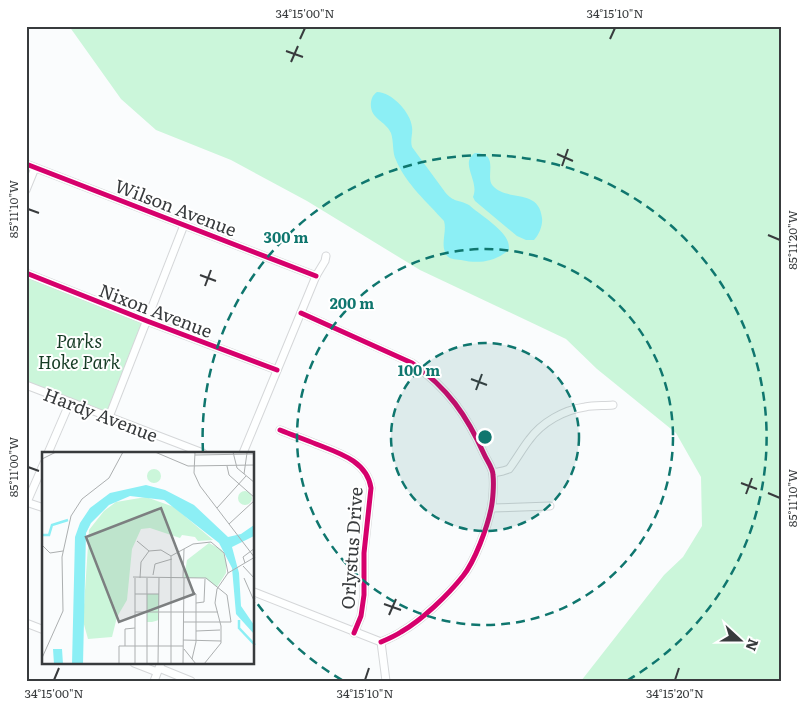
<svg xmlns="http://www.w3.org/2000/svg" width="807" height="707" font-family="Literata,serif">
<rect width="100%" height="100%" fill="#fafcfd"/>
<g fill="#cbf6da">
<path d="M69 26H781V681H581L664 575 683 557 702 526 701 477 676 433 597 369 566 339 420 270 307 201 231 160 156 130 121 99Z"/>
<path d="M26 273 147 321 109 417 26 385Z"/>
</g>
<g fill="#8ceff5">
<path d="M377 92C392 92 411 113 412 127 413 134 410 140 412 147L445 192C454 203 458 199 469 205 479 214 504 229 508 242 509 245 509 248 509 250 494 262 479 264 461 260 454 259 448 260 445 252 441 242 447 231 444 221 427 202 406 184 396 160 392 152 394 142 391 133 385 120 369 119 371 102 372 97 373 95 377 92Z"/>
<path d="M475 153C501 153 484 177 493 186 508 202 539 188 542 218 543 225 539 235 534 240H526L517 236 475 201 473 197C480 181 459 163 475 153Z"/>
</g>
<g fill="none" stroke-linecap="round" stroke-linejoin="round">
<g stroke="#d5d7d9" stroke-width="9">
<g id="minor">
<path d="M26 164 316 276"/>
<path d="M26 190 35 168"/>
<path d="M26 273 147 321 277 370"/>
<path d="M301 313 412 363C448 388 467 416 484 454 487 461 493 468 493 475 494 484 493 500 491 509 487 528 475 561 463 576 448 595 422 620 401 632 395 636 388 639 381 642"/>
<path d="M26 385 203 453"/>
<path d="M109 417 184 225"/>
<path d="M280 430C292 435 304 439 316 444 339 453 367 461 371 488L364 553V595L361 616 354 633"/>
<path d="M48 453 70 402"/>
<path d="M243 453 316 276 325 261 326 256"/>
<path d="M493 473 503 471 509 469C516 460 522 449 529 440 542 422 564 410 585 407 594 405 604 406 613 405"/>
<path d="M26 502 44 508"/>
<path d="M27 502 44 463"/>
<path d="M492 508 550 506"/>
<path d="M254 592 381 642"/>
<path d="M26 623 44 630"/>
<path d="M381 642 386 681"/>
<path d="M134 663 157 672"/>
<path d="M159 668 191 681"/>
<path d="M154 681 161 663"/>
</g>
</g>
<use href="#minor" stroke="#feffff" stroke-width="7"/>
<g stroke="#fff" stroke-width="8">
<g id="cycleway">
<path d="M26 164 316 276"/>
<path d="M26 273 147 321 277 370"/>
<path d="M301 313 412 363C448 388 467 416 484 454 487 461 493 468 493 475 494 484 493 500 491 509 487 528 475 561 463 576 448 595 422 620 401 632 395 636 388 639 381 642"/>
<path d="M280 430C292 435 304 439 316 444 339 453 367 461 371 488L364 553V595L361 616 354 633"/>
</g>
</g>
<use href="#cycleway" stroke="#d6006c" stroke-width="5"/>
</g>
<path fill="none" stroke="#383b3d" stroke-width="2" d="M300 39 305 28M610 39 615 28M286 51 303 57M291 62 298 46M557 154 573 161M562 166 568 149M28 209 39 213M768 235 780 240M200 275 216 281M205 286 211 270M471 379 487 385M476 390 482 374M28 467 39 471M741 483 757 489M768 493 780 498M746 494 752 478M384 604 401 610M389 615 396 599M54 680 59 668M365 680 369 668M675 680 679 668"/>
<circle cx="485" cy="437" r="94" fill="#0f766e" fill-opacity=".12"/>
<g fill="none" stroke="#0f766e" stroke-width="2.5" stroke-dasharray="9 6">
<circle cx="485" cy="437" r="94"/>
<circle cx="485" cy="437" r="188"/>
<path d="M342 680A282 282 0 0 1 254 599M203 452A282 282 0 1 1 628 680"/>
</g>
<g text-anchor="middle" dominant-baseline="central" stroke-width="4" stroke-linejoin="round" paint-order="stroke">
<g font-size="18" fill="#383b3d" stroke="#fff">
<text transform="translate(176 207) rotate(21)">Wilson Avenue</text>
<text transform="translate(156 310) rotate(21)">Nixon Avenue</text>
<text transform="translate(101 414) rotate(21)">Hardy Avenue</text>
<text transform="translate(351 548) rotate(-86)">Orlystus Drive</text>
</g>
<g font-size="18" font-style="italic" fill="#163c25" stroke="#fff">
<text x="79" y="340">Parks<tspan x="79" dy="21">Hoke Park</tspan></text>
</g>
</g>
<g transform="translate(42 452)">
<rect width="212" height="212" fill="#fafcfd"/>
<path d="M105 24a7 7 0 1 1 14 0a7 7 0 1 1-14 0ZM196 46a7 7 0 1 1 14 0a7 7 0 1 1-14 0ZM104 45 132 55 171 88 156 89 153 85 140 83 138 86 108 76 99 77 90 97 85 148 75 165 70 185 46 187 41 169 47 78 62 59 74 50ZM167 91 180 98 184 108V121L175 135 163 126H142L145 108ZM105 142H117V168L110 170H105Z" fill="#cbf6da"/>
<path d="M104 33 123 38 152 53 186 85 199 82 212 73V84L190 95 197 121 199 154 212 173V182L194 162 190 116 177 91 122 48 88 44 67 53 49 71 44 81 41 212H30L33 85 38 71 48 56 68 41ZM11 197H20L21 212H12Z" fill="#8ceff5"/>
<path fill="none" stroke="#8ceff5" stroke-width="2.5" d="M0 83H7L10 73 26 68M197 168V176L213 193"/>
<path fill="none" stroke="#acafb0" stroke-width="1" d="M113 0 146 14 213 13M153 0 152 21 158 34 213 106M191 0 195 16 213 31M153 3 212 2M0 7 14 0M185 14 187 23 213 46M202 22 205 1M175 56 204 24M187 72 213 48M95 89 107 99M1 94 8 101 21 99M129 104 151 92 169 90 182 101 186 121M203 111 201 105 213 96M201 114 213 127M111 123 113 112 130 107M91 125 164 126 185 143 189 170H142M98 126 99 110 107 99 119 98 129 104M141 126 142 97M202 126 213 151M149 137 154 142V190L150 207M93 142H117M154 151 162 150 163 127M93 160H176M154 179 178 178M141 188 179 189M83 194V177L93 176M142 197 154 212M0 206 21 159 20 105 29 64 40 47 67 26 81 0M77 212V194H141M93 212V126M105 212V126M116 212 117 126M129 212V104M141 212 142 126M162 212 179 191V174L173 151 175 137 186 121 213 105"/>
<path fill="#7c7f80" fill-opacity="0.15" stroke="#7c7f80" stroke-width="2.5" d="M119 56 152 142 77 170 44 85Z"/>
<rect width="212" height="212" fill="none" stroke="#383b3d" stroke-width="2.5"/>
</g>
<circle cx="485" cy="437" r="8" fill="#0f766e" stroke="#fff" stroke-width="2.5"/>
<g font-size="15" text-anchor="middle" font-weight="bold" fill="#0f766e" stroke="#fff" stroke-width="4" stroke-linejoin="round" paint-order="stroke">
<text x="286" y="243">300 m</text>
<text x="352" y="309">200 m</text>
<text x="419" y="376">100 m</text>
</g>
<rect width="807" height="707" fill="none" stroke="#ffffff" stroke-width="55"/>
<g transform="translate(740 640) rotate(111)" stroke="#ffffff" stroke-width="4" paint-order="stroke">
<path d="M0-4L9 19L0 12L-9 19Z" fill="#383b3d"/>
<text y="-8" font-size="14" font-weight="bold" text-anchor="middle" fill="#383b3d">N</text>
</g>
<rect x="28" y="28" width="752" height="652" fill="none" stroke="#383b3d" stroke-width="2"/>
<g font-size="12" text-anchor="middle" fill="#383b3d">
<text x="305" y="18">34°15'00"N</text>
<text x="615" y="18">34°15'10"N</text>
<text transform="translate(14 209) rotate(-90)" y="4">85°11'10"W</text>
<text transform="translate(793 240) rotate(-90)" y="4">85°11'20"W</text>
<text transform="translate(14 467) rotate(-90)" y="4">85°11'00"W</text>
<text transform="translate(793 498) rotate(-90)" y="4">85°11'10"W</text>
<text x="54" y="698">34°15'00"N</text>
<text x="365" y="698">34°15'10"N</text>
<text x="675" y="698">34°15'20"N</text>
</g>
</svg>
